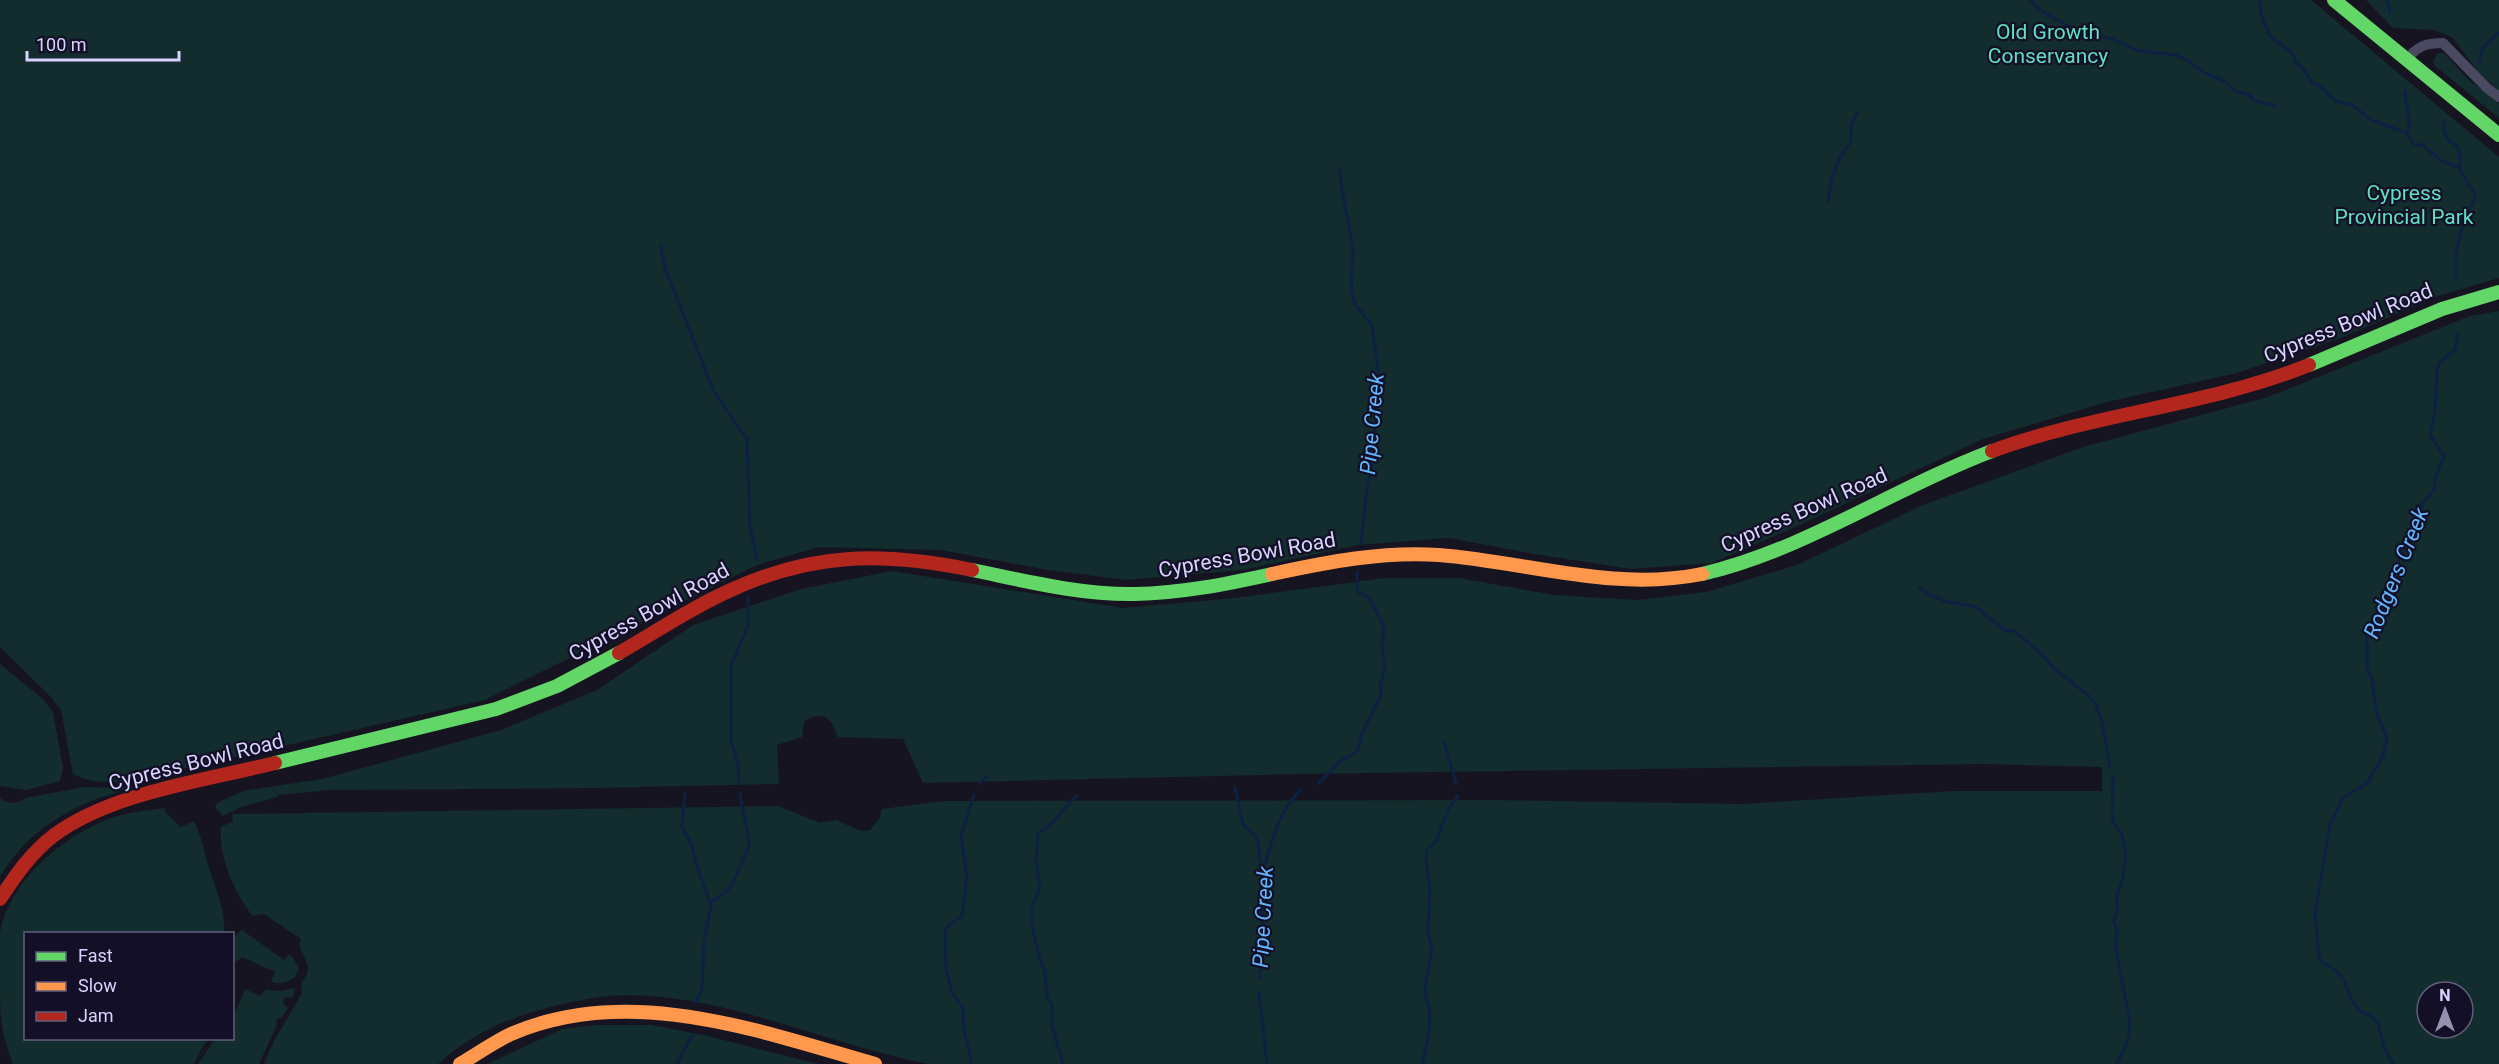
<svg xmlns="http://www.w3.org/2000/svg" width="2499" height="1064" font-family="Roboto,sans-serif">
<rect width="100%" height="100%" fill="#161421"/>
<g fill="#132c2d" fill-rule="evenodd">
<path d="M0 0H2311L2499 157V278L2435 297 2341 338 2237 373 2107 402 1983 439 1802 524 1712 563 1631 569 1534 554 1449 538 1358 545 1242 570 1126 580 1048 570 941 550 819 547 757 565 485 700 130 781C113 783 88 783 73 774L61 710 50 696 0 647Z"/>
<path d="M2366 0H2499V91L2478 72 2452 37 2434 30 2393 28Z"/>
<path d="M2438 53H2444L2469 80 2499 103V118L2435 66 2433 61Z"/>
<path d="M2499 311V1064H929C828 1045 732 996 627 995 602 995 575 1001 551 1007 509 1017 470 1035 438 1064H264L274 1041 302 993 301 984 307 974 308 966 299 945 301 939 264 914 253 916C235 895 218 855 221 827L233 821 232 814 778 806 820 823 836 820 861 831 870 830 879 819 882 809 943 801 1488 800 1742 804 1953 791H2102V767L1983 764 1299 774 923 783 903 739 838 737 831 722 824 716 811 717 804 722 802 737 777 745 779 784 595 788 330 790 278 795 277 797 241 807 223 816 215 807 217 803 243 791 322 779 501 730 597 690 693 625 801 589 892 571 1123 608 1235 598 1386 578H1459L1554 595 1638 600 1706 592 1797 565 1923 505 2083 447 2268 397 2470 316ZM2427 992H2463V1028H2427Z"/>
<path d="M0 664 43 699 53 712 63 768 60 781 26 790 0 786Z"/>
<path d="M84 787 125 788C116 795 102 796 91 801 53 817 21 841 0 877V798C9 805 16 804 26 798Z"/>
<path d="M165 808V812L181 827 194 821C201 835 204 850 208 865 215 889 226 909 224 933L26 934V1038L209 1039 201 1049 194 1064H13C0 1030 0 1015 0 979 0 964 0 948 0 933 9 882 61 838 106 820 125 812 145 811 165 808Z"/>
<path d="M242 930 284 960 289 954 292 956 299 968 294 978C286 983 280 984 271 982L275 972 242 957 236 962C230 951 231 937 242 930Z"/>
<path d="M295 988 293 997 284 998 283 1004 288 1008 282 1017 276 1020 277 1025 259 1064H198L215 1039 232 1038C232 1013 236 1011 245 989L260 996 266 990 282 991Z"/>
<path d="M596 1025H651L704 1035 818 1064H487L562 1029Z"/>
</g>
<g fill="none" stroke-linecap="round" stroke-linejoin="round">
<g stroke="#0d2144" stroke-width="3">
<path d="M2030 0 2044 13 2076 30 2112 39 2136 50 2175 55 2185 59 2203 72 2224 81 2236 92 2247 94 2255 101 2276 106"/>
<path d="M2260 0 2261 15 2270 36 2292 53 2296 63 2304 70 2312 83 2320 86 2335 101 2352 105 2371 120 2407 133"/>
<path d="M2387 0 2390 12"/>
<path d="M2479 63 2483 47 2499 33"/>
<path d="M2405 91C2405 106 2413 119 2407 133L2413 144 2422 145 2440 160 2458 167 2476 196 2461 232 2456 253V279"/>
<path d="M2444 122V131L2448 141C2463 145 2459 157 2460 169"/>
<path d="M1340 168C1340 197 1351 224 1353 252 1353 268 1349 284 1353 299 1357 311 1367 316 1372 326L1379 378 1375 398 1376 418 1370 477 1367 488 1361 542"/>
<path d="M1828 201 1832 178 1840 157 1851 141V125L1857 113"/>
<path d="M661 245 664 265 714 392 747 439 750 526 757 560"/>
<path d="M1919 588 1930 595 1947 602 1974 606 1980 610 2004 630 2014 631 2044 656 2052 667 2088 695 2095 702 2102 722 2110 767"/>
<path d="M1444 741 1456 784"/>
<path d="M2113 778 2112 820 2122 834 2126 856 2123 878 2116 897 2118 906 2114 921 2117 932 2115 945 2130 1022 2128 1040 2117 1064"/>
<path d="M739 782 738 765 731 740V666L748 626V597"/>
<path d="M1319 783 1340 761 1357 752 1362 734 1381 695 1380 686 1385 667 1382 646 1384 627 1370 599 1357 591V572"/>
<path d="M979 784 986 777"/>
<path d="M1235 788 1243 825C1247 830 1252 831 1255 835 1261 846 1258 860 1263 871"/>
<path d="M685 793 682 827 691 843 696 864 711 905"/>
<path d="M1260 980C1259 966 1264 953 1265 939 1265 927 1260 911 1261 902 1263 891 1261 880 1264 869 1271 840 1279 813 1300 790"/>
<path d="M1259 992 1267 1064"/>
<path d="M695 1002 702 989 704 941 712 901C732 891 734 880 742 862 745 855 750 847 749 839 746 824 742 809 740 794"/>
<path d="M677 1064 692 1035"/>
<path d="M972 1064 964 1030 963 1008 952 993 946 969 945 931 949 925 962 916 967 877 961 835 974 795"/>
<path d="M1063 1064 1052 1026V1004L1047 997 1045 972 1039 957 1032 925V907L1040 887 1036 861 1038 833C1055 826 1063 806 1077 796"/>
<path d="M1422 1064 1429 1034 1430 1013 1425 994 1426 980 1432 950 1428 931 1430 888 1426 861 1427 850 1436 841 1450 806 1458 796"/>
<path d="M2393 1064 2384 1048 2378 1023 2371 1016 2360 1011 2352 1001 2344 980 2334 969 2323 963 2319 957 2315 912 2330 825 2343 798 2367 783 2383 756 2387 737 2377 716 2372 680 2367 668V634L2370 625 2392 597 2394 574 2399 559 2412 526 2421 515 2422 504 2434 490 2436 476 2444 456 2430 435 2435 411 2437 370 2440 362 2455 350 2458 333"/>
</g>
<path stroke="#4a4962" stroke-width="10" d="M2407 60C2416 46 2427 43 2443 43L2487 88 2499 97"/>
<g stroke="#63d668" stroke-width="14">
<path d="M2334 0 2499 135"/>
<path d="M2309 365 2442 309 2499 292"/>
<path d="M972 570C1026 581 1080 595 1135 594 1182 593 1227 584 1272 574"/>
<path d="M1702 574C1805 550 1894 488 1992 451"/>
<path d="M275 763 496 709 557 686 619 653"/>
</g>
<g stroke="#ff974d" stroke-width="14">
<path d="M1272 574C1327 562 1383 551 1439 555 1528 562 1613 592 1702 574"/>
<path d="M460 1064C477 1054 494 1042 511 1034 629 983 759 1031 875 1064"/>
</g>
<g stroke="#b3261e" stroke-width="14">
<path d="M1992 451C2095 413 2207 406 2309 365"/>
<path d="M619 653C656 632 692 607 731 590 814 552 883 552 972 570"/>
<path d="M0 899C15 876 31 853 53 836 109 793 207 780 275 763"/>
</g>
</g>
<g text-anchor="middle" dominant-baseline="central" stroke-width="4.5" stroke-linejoin="round" paint-order="stroke">
<g font-size="21" fill="#5fe0c0" stroke="#130f26">
<text x="2048" y="32">Old Growth<tspan x="2048" dy="24">Conservancy</tspan></text>
<text x="2404" y="193">Cypress<tspan x="2404" dy="24">Provincial Park</tspan></text>
</g>
<g font-size="21" fill="#d9d4ff" stroke="#130f26">
<text transform="translate(2348 323) rotate(-22)">Cypress Bowl Road</text>
<text transform="translate(1804 510) rotate(-24)">Cypress Bowl Road</text>
<text transform="translate(1247 555) rotate(-10)">Cypress Bowl Road</text>
<text transform="translate(649 612) rotate(-29)">Cypress Bowl Road</text>
<text transform="translate(196 762) rotate(-14)">Cypress Bowl Road</text>
</g>
<g font-size="22" font-style="italic" fill="#62b6ff" stroke="#130f26">
<text transform="translate(1372 424) rotate(-85)">Pipe Creek</text>
<text transform="translate(2396 573) rotate(-68)">Rodgers Creek</text>
<text transform="translate(1263 917) rotate(-87)">Pipe Creek</text>
</g>
</g>
<rect x="24" y="932" width="210" height="108" fill="#130f26" stroke="#625e7d" stroke-width="1.5"/>
<rect x="36" y="952" width="30" height="9" fill="#63d668" stroke="#625e7d" stroke-width="1.5"/>
<text x="78" y="962" font-size="18" fill="#d9d4ff">Fast</text>
<rect x="36" y="982" width="30" height="9" fill="#ff974d" stroke="#625e7d" stroke-width="1.5"/>
<text x="78" y="992" font-size="18" fill="#d9d4ff">Slow</text>
<rect x="36" y="1012" width="30" height="9" fill="#b3261e" stroke="#625e7d" stroke-width="1.5"/>
<text x="78" y="1022" font-size="18" fill="#d9d4ff">Jam</text>
<g transform="translate(2445 1010)"><circle r="28" fill="#130f26" stroke="#625e7d" stroke-width="1.5"/>
<path d="M0-4.5L10 22L0 15L-10 22Z" fill="#9591b1"/>
<text y="-9" font-size="16" font-weight="bold" text-anchor="middle" fill="#d9d4ff">N</text>
</g>
<path d="M27 51v9h152v-9" fill="none" stroke="#d9d4ff" stroke-width="3"/>
<text x="36" y="51" font-size="18" fill="#d9d4ff" stroke="#130f26" stroke-width="4.5" paint-order="stroke">100 m</text>
</svg>
